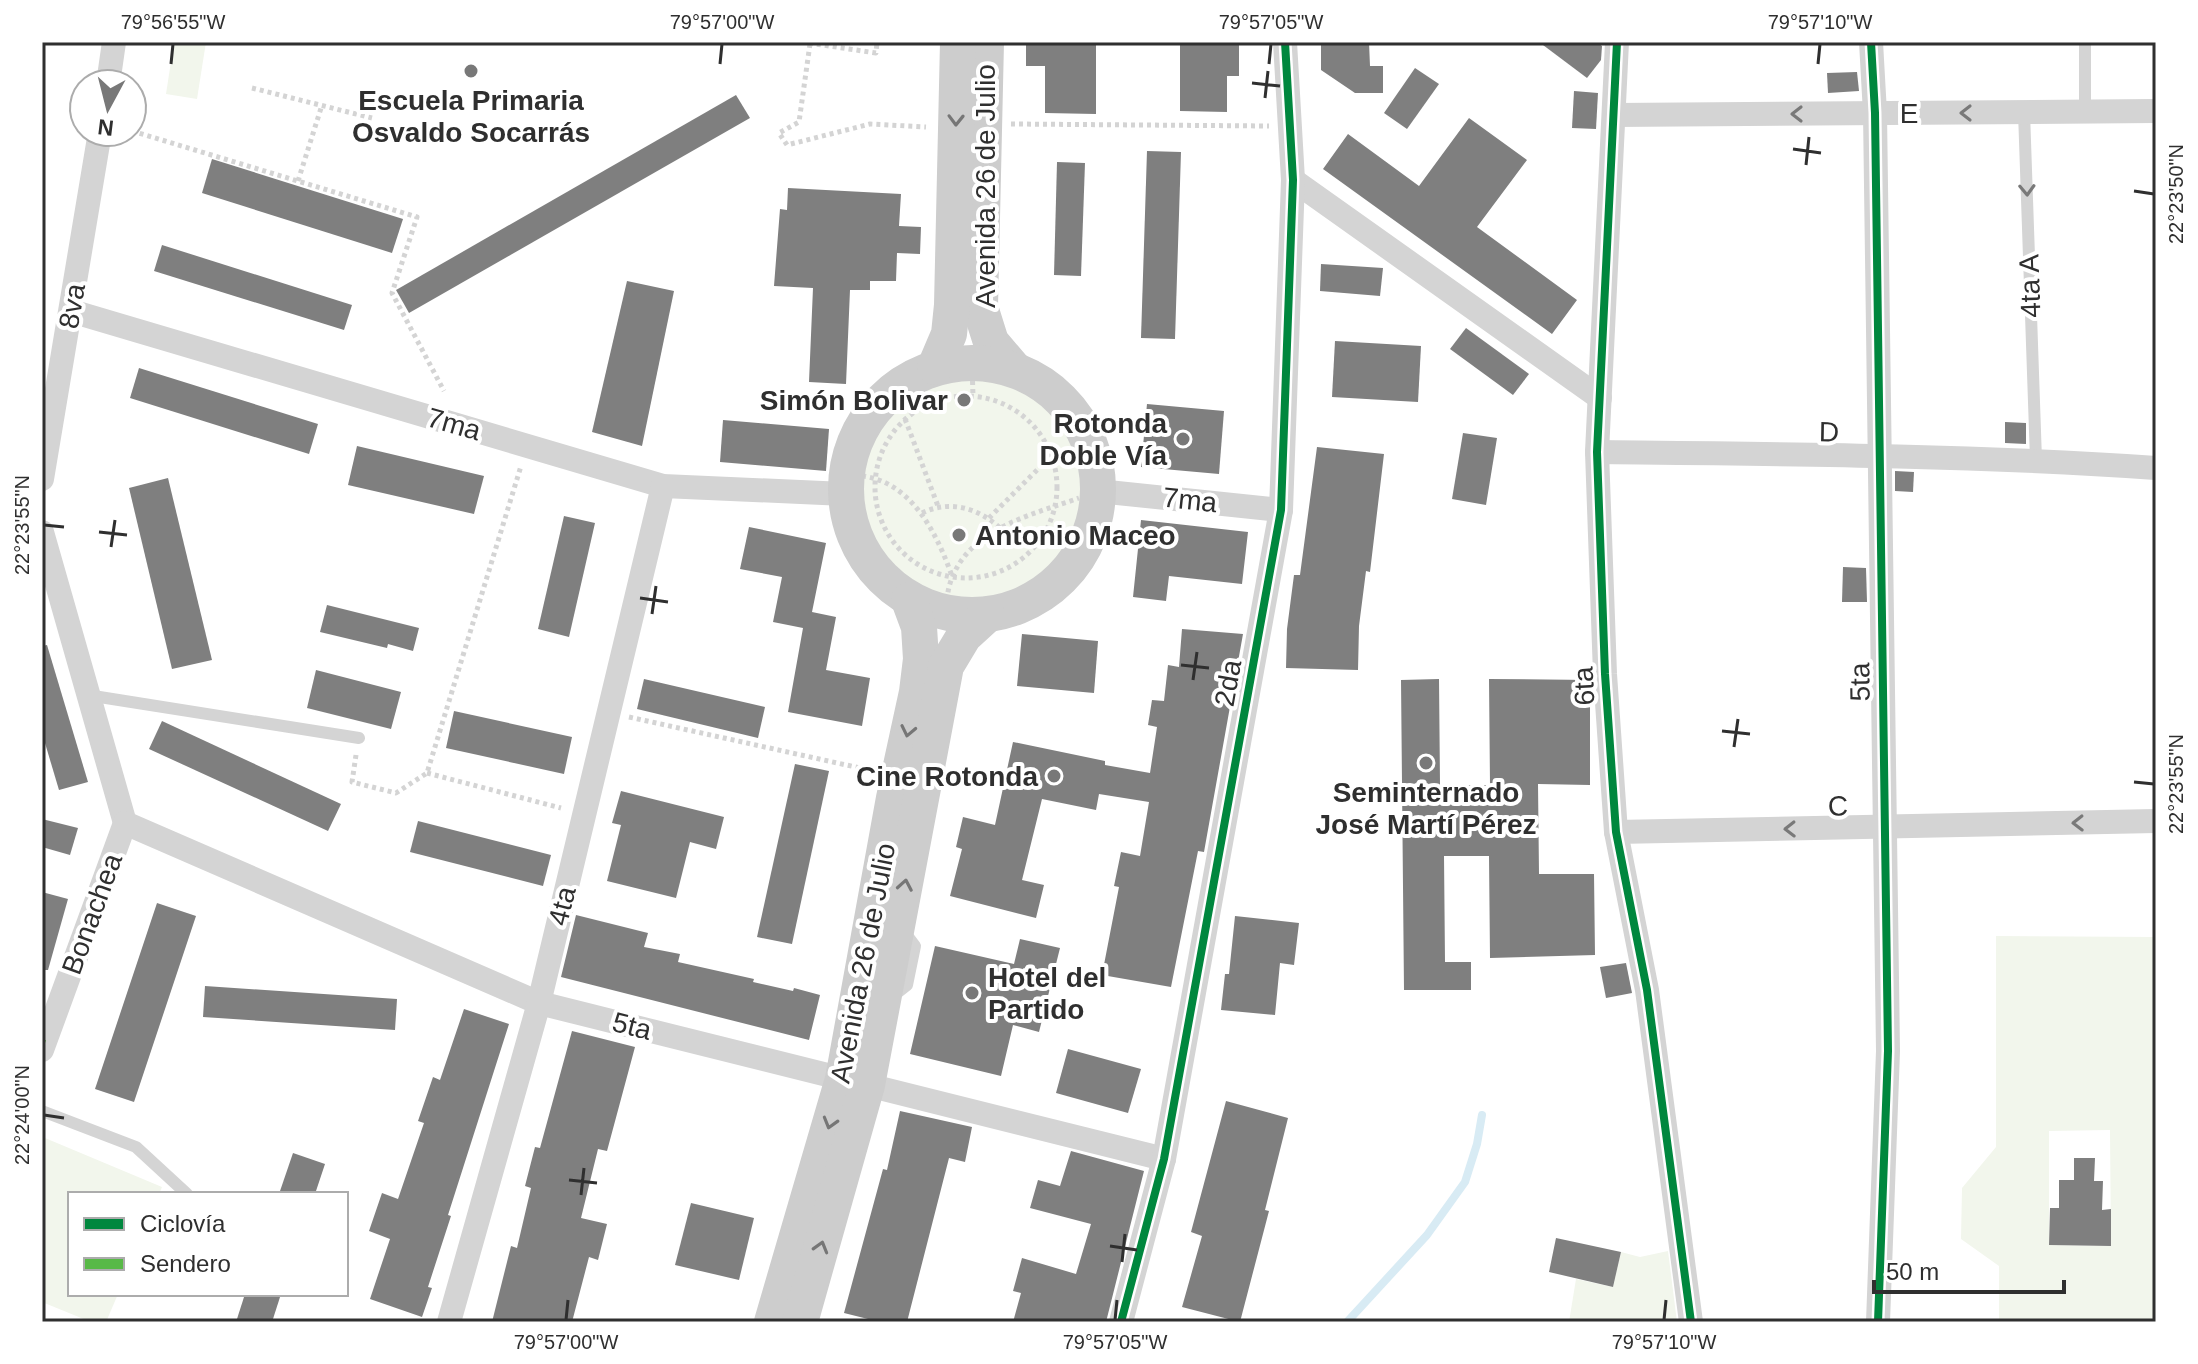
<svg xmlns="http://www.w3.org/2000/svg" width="2198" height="1364" font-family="Arial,sans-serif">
<rect width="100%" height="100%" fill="#fff"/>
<g fill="#f2f6ec" fill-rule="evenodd">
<path d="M174 42H206L197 99 166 94Z"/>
<circle cx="969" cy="490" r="115"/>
<path d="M1996 936 2156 937V1322H1999V1266L1961 1239 1962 1188 1996 1147ZM2110 1130 2111 1246 2049 1245V1131Z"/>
<path d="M45 1138 162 1187 159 1194H70V1294H118L106 1322H91L42 1302V1146Z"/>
<path d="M1668 1251 1677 1322H1569L1576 1279 1613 1287 1621 1252 1640 1257Z"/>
</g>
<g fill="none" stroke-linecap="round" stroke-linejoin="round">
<path stroke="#d8ebf4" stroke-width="8" d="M1347 1322 1427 1235 1465 1182 1477 1144 1482 1115"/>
</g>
<g fill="#7f7f7f">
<path d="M1026 42H1096V114L1045 113V66H1026Z"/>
<path d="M1180 42H1239V76H1227V112L1180 111Z"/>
<path d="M1321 42H1369L1370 66H1383V93H1355L1321 70Z"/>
<path d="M1539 42H1597L1602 46 1601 60 1587 78Z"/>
<path d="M1415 68 1439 84 1407 129 1384 113Z"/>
<path d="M1857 72 1859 91 1828 93 1827 73Z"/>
<path d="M1574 91 1598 93 1596 129 1572 128Z"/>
<path d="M736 95 750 118 409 313 396 290Z"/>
<path d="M1469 118 1527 160 1477 227 1577 300 1552 334 1323 169 1348 134 1419 186Z"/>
<path d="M1147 151 1181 152 1175 339 1141 338Z"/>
<path d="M212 159 403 219 392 253 202 193Z"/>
<path d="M1057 162 1085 163 1081 276 1054 275Z"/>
<path d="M788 188 901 194 899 226 921 227 920 254 897 253 896 281H870V290H850L846 384 809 382 813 288 774 286 780 209 787 210Z"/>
<path d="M162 245 352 305 344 330 154 271Z"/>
<path d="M1321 264 1383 268 1380 296 1320 291Z"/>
<path d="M627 281 674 291 642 446 592 432Z"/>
<path d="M1466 328 1529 374 1513 395 1450 349Z"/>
<path d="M1335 341 1421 346 1418 402 1332 397Z"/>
<path d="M139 368 318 424 309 454 130 398Z"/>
<path d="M1147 404 1224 411 1219 474 1141 467Z"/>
<path d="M723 420 829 429 826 471 720 462Z"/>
<path d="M2005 422 2026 423V444L2005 443Z"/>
<path d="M1463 433 1497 438 1486 505 1452 499Z"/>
<path d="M357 446 484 476 474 514 348 485Z"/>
<path d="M1317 447 1384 454 1370 572 1366 571 1359 626 1358 670 1286 668 1287 629 1294 575H1300Z"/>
<path d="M1895 471 1914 472 1913 492 1895 491Z"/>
<path d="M168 478 212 660 172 669 129 488Z"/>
<path d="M564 516 595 523 569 637 538 629Z"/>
<path d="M1141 520 1248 532 1242 584 1169 576 1166 601 1133 597Z"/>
<path d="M749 527 826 543 812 612 836 617 826 670 870 678 862 726 788 712 803 628 773 622 782 577 740 569Z"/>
<path d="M1843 567 1866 568 1867 602H1842Z"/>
<path d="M327 605 419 628 413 651 388 644 387 648 320 632Z"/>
<path d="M1182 629 1243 634 1204 852 1198 851 1171 987 1102 975 1119 887 1114 886 1121 852 1140 856 1149 802 1099 794 1096 810 1042 799 1022 880 1044 885 1036 918 950 896 962 849 956 847 963 817 995 825 1013 742 1105 761V765L1150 773 1157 727 1148 725 1152 700 1164 701 1168 665 1179 667Z"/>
<path d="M1022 634 1098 641 1094 693 1017 686Z"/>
<path d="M47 645 88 782 59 790 42 733V646Z"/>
<path d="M316 670 401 692 391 729 307 708Z"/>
<path d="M644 679 765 707 758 738 637 709Z"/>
<path d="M1439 679 1440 785H1490L1489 679 1590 680V785L1538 784 1539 874H1594L1595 955 1490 958 1489 856H1444L1445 962H1471V990H1404L1401 680Z"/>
<path d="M454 711 572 737 564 774 446 748Z"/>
<path d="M162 721 341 804 328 831 149 749Z"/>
<path d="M795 764 829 771 792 944 757 937Z"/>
<path d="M621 791 724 817 716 849 690 842 676 898 607 881 621 825 612 823Z"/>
<path d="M42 819 78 828 70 855 42 847Z"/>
<path d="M418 821 551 855 543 886 410 852Z"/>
<path d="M42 892 68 899 48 970H42Z"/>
<path d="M157 903 196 916 134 1102 95 1089Z"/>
<path d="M576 915 648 933 644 947 680 954 678 962 754 979 753 982 793 991 794 988 820 995 809 1040 561 977Z"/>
<path d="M1235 916 1299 923 1294 965 1280 963 1275 1015 1221 1010 1225 974H1229Z"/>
<path d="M1020 939 1060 948 1039 1032 1013 1025 1001 1076 910 1054 935 946 1014 964Z"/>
<path d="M1626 963 1632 993 1606 998 1600 967Z"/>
<path d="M205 986 397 999 395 1030 203 1017Z"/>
<path d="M464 1009 509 1024 448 1215 451 1216 428 1287 432 1288 422 1317 370 1299 390 1239 369 1231 382 1193 398 1199 424 1123 418 1121 433 1077 440 1080Z"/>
<path d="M572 1031 635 1047 607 1151 598 1149 581 1218 607 1224 598 1260 589 1257 572 1322H492L511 1246 517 1248 531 1188 525 1186 535 1147 540 1148Z"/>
<path d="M1068 1049 1141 1069 1128 1113 1056 1093Z"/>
<path d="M1226 1101 1288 1118 1265 1210 1269 1211 1240 1322 1182 1307 1202 1236 1191 1232Z"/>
<path d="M900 1111 972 1127 965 1162 949 1158 907 1322H880L844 1313 883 1169 887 1170Z"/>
<path d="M1071 1151 1144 1171 1106 1322H1013L1021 1293 1013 1291 1022 1258 1076 1274 1091 1224 1030 1208 1038 1180 1060 1186Z"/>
<path d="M293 1153 325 1164 315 1194H279Z"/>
<path d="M2074 1158H2095L2094 1181H2103L2102 1210 2111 1209V1246L2049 1245 2050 1208H2059V1180H2074Z"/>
<path d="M691 1203 754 1218 739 1280 675 1265Z"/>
<path d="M1556 1238 1621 1252 1613 1287 1549 1272Z"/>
<path d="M245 1294H281L272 1322H236Z"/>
</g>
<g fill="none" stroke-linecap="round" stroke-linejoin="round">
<g stroke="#d4d4d4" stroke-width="5" stroke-dasharray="4 4" stroke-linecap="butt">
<path d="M809 43 876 53 877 42"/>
<path d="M810 44 799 122 779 133 787 145 870 124 926 127"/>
<path d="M252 88 372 118"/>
<path d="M1011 124 1269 126"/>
<path d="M132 131 417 217 392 293 444 391"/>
<path d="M298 181 322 105"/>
<path d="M972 365 973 396"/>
<circle cx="966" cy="487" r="91"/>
<path d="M905 419 938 506"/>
<path d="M862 476C912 482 937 534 952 576"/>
<path d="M922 513C949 500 977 507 1000 528"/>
<path d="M989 518 1052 455"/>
<path d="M945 608C947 599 948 587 952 578 971 528 1034 514 1079 498"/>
<path d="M629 717 869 770"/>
<path d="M356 755 352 782 396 793 427 773 521 466"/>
<path d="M427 773 561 808"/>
</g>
<g stroke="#d4d4d4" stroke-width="12">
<path d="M2085 111V42"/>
<path d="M2024 112 2036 460"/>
<path d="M87 695 359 738"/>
<path d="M893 996 907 985 915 946 903 930"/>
<path d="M42 1111 136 1147 187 1194"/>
</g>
<g stroke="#d4d4d4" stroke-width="24">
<path d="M1617 42 1597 452 1605 674 1616 832 1647 990 1691 1322"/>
<path d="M1871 42 1875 113 1888 1051 1878 1322"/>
<path d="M108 84 114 42"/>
<path d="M1614 115 2156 111"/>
<path d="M1293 180 1600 398"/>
<path d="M71 311 663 486 845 494"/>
<path d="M1597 452C1784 454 1970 455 2156 468"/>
<path d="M42 479 100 132"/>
<path d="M1098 491 1281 510"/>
<path d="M42 532 125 823"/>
<path d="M125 823 539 1003 1164 1159"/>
<path d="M1616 832 2156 821"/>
<path d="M42 1050 125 823"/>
<path d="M449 1322 539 1003 663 486"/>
<path d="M1121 1322 1164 1159 1281 510 1293 180 1285 42"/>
</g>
<g stroke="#cdcdcd" stroke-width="36">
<path d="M986 42 980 307 991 342 1014 369"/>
<circle cx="972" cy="489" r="126"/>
<path d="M935 367 949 334 952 305 958 42"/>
<path d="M772 1322 843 1079 894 798 917 692 921 659 919 627 909 600"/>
<path d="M800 1322 867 1085 946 666 964 636 987 615"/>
</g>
<path stroke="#58b947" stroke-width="6" stroke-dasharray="12 6" stroke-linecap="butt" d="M42 1042 45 1043"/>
<g stroke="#fff" stroke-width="13">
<g id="cycleway">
<path d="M1617 42 1597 452 1605 674 1616 832 1647 990 1691 1322"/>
<path d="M1871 42 1875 113 1888 1051 1878 1322"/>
<path d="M1121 1322 1164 1159 1281 510 1293 180 1285 42"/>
</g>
</g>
<use href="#cycleway" stroke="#00873e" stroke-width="8"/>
</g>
<defs><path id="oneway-chevron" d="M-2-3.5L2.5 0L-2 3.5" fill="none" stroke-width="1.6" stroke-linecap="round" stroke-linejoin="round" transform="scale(2)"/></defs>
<g stroke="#797979">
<use href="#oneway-chevron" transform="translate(1966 113) rotate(180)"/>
<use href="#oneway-chevron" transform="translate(1797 114) rotate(180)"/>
<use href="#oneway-chevron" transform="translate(2027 190) rotate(88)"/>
<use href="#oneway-chevron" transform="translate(2078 823) rotate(179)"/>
<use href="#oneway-chevron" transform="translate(1790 829) rotate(179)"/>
</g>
<g stroke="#767676">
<use href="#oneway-chevron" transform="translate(956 120) rotate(91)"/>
<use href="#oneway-chevron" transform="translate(908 731) rotate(102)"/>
<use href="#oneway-chevron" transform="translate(905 885) rotate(-80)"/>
<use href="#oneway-chevron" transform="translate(830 1123) rotate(106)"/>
<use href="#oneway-chevron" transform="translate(821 1247) rotate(-74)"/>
</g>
<path fill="none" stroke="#2f2f2f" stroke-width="3" d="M171 64 173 44M720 64 722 44M1269 64 1271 44M1818 64 1820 44M1252 83 1280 86M1265 98 1268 71M1793 149 1821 153M1806 165 1809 137M2134 191 2154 194M44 525 64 527M99 532 127 535M111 547 115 520M640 598 668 602M652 614 656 586M1181 665 1209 668M1193 680 1197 652M1722 731 1750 734M1734 747 1738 719M2134 782 2154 784M44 1115 64 1118M569 1180 597 1183M581 1195 584 1168M1110 1246 1137 1250M1122 1262 1125 1234M566 1320 568 1300M1115 1320 1117 1300M1664 1320 1666 1300"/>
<g fill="#787878" stroke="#fff" stroke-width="3">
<circle cx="471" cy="71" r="8"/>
<circle cx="964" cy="400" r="8"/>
<circle cx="1183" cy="439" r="8"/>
<circle cx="959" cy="535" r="8"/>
<circle cx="1426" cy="763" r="8"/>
<circle cx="1054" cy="776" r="8"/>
<circle cx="972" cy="993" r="8"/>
</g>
<g text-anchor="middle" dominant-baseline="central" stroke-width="8" stroke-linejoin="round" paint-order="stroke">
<g font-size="28" font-weight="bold" fill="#2f2f2f" stroke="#fff" text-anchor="end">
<text x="471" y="100" text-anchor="middle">Escuela Primaria<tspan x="471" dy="32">Osvaldo Socarrás</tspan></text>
<text x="948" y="400">Simón Bolivar</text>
<text x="1167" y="423">Rotonda<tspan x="1167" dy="32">Doble Vía</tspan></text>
<text x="975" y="535" text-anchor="start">Antonio Maceo</text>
<text x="1038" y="776">Cine Rotonda</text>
<text x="1426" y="792" text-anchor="middle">Seminternado<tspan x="1426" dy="32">José Martí Pérez</tspan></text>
<text x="988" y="977" text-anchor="start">Hotel del<tspan x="988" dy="32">Partido</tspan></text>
</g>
<g font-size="28" fill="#2f2f2f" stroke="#fff">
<text x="1909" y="113">E</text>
<text transform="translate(985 186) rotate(-90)">Avenida 26 de Julio</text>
<text transform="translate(2030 286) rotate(-92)">4ta A</text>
<text transform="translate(72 306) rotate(-80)">8va</text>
<text transform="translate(454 424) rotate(16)">7ma</text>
<text transform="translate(1829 432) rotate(1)">D</text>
<text transform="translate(1190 500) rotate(6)">7ma</text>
<text transform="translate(1860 682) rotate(-91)">5ta</text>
<text transform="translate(1228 683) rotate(-80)">2da</text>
<text transform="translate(1584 686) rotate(-93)">6ta</text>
<text transform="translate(1838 806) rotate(-1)">C</text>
<text transform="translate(562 906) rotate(-76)">4ta</text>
<text transform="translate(92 914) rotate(-70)">Bonachea</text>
<text transform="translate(863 963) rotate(-79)">Avenida 26 de Julio</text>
<text transform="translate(632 1026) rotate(14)">5ta</text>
</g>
</g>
<rect width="2198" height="1364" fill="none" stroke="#ffffff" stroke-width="88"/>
<rect x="68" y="1192" width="280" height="104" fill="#ffffff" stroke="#acacac" stroke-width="2"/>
<rect x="84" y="1218" width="40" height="12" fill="#00873e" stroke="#acacac" stroke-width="2"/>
<text x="140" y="1232" font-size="24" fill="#2f2f2f">Ciclovía</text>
<rect x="84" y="1258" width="40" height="12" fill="#58b947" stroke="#acacac" stroke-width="2"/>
<text x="140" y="1272" font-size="24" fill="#2f2f2f">Sendero</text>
<g transform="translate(108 108) rotate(187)"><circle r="38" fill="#ffffff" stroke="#acacac" stroke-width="2"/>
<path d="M0-6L14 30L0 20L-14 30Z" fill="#787878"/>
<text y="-12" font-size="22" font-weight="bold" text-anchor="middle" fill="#2f2f2f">N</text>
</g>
<path d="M1874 1280v12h190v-12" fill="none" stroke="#2f2f2f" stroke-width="4"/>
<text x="1886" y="1280" font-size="24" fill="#2f2f2f" stroke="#ffffff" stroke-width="6" paint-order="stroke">50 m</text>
<rect x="44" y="44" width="2110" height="1276" fill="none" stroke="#2f2f2f" stroke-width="3"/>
<g font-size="20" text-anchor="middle" fill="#2f2f2f">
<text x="173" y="29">79°56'55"W</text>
<text x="722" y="29">79°57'00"W</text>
<text x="1271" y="29">79°57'05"W</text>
<text x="1820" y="29">79°57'10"W</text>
<text transform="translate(2176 194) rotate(-90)" y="7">22°23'50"N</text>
<text transform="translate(22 525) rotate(-90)" y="7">22°23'55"N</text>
<text transform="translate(2176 784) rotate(-90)" y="7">22°23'55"N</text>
<text transform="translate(22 1115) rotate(-90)" y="7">22°24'00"N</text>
<text x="566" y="1349">79°57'00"W</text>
<text x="1115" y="1349">79°57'05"W</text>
<text x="1664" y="1349">79°57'10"W</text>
</g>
</svg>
